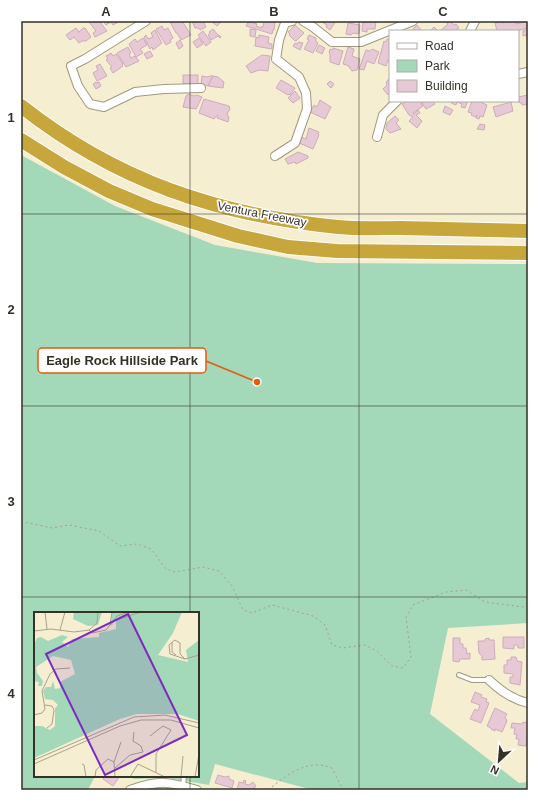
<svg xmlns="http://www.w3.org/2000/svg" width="549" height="811" font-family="Helvetica,sans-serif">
<rect width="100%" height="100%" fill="#f6eed1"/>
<path fill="#a3d8b8" d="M21 155 115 206 215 245 317 263 528 264V623L448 628 430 714 519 783 528 782V790H313L215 764 209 785 168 778 134 779 129 776H198V613H35V776H95L88 790H21Z"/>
<g fill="#e7c8d5" stroke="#cbadba">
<path d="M91 21H101L100 22 107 31 95 37 93 33 96 31 89 22Z"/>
<path d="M106 21H120L113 25 111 22 106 25 104 22Z"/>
<path d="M174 21 175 22 182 21 191 35 181 40 177 33H176L170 22Z"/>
<path d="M192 21H203L206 27 200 30 199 28H195Z"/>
<path d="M211 21H220L221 22 217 26Z"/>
<path d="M264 21 275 22 274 30H273L272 34 246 26 248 22 251 23V22L257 24 256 26 261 28 262 26 263 27Z"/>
<path d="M320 21H336L330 30 326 27 327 25Z"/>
<path d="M363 21H376L375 29H367V32L362 31Z"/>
<path d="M447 21H450L454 25 456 24 459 28 455 31H440L448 24 446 22Z"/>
<path d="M504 21H517L516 24 528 21V28L516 31H497L495 23 502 22 503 23H504Z"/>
<path d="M348 23 360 25 359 34 353 33 351 35 346 34Z"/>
<path d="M295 25 304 33 296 41H295L289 35 290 34 288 32Z"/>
<path d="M417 25 421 30 414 31 413 29Z"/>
<path d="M162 26 164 30 168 28 173 38 170 40 171 42 166 45 156 29Z"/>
<path d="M434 27 438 31H430Z"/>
<path d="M76 28 79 32 78 33 83 28H85L91 37 86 41H82L79 43 74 37 70 40 66 35Z"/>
<path d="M213 29 218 35H219L221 37 220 38 218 36 211 40 208 35 210 33 209 32Z"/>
<path d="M250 29 256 30 255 37 250 36Z"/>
<path d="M528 29V35L523 36V31Z"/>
<path d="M155 30 162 43 153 50 152 47 150 49 144 37 146 35 148 39 153 37 151 33Z"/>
<path d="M203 31 211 42 206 46 198 35Z"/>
<path d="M259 35 269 37 268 43 272 44V49L255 46 256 37 259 38Z"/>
<path d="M309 35 316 38V42L318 43 313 53 304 49 309 40 307 39Z"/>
<path d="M143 38 147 45 140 49 143 53 136 57 129 44 135 39 137 42Z"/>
<path d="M199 38 203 44 197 48 193 42Z"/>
<path d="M387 39 390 40V59L389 61 388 60 386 66 378 63 384 41 386 42Z"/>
<path d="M180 40 183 46 179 49 176 43Z"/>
<path d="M299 42 303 43 300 50 293 46 295 43 296 44Z"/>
<path d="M319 45 325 48 322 54 316 51Z"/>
<path d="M128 47 131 53 129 54 131 58 135 56 139 61 126 67 117 53Z"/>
<path d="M348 47 354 49 352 56 360 59 357 70 352 71 349 67V66L343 64Z"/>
<path d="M333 48 343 51 339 65 330 62V54L329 53 330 49 333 50Z"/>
<path d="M372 49 379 52 374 64 367 61 364 70 359 69 366 50 370 51Z"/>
<path d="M150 51 153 56 147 59 144 54Z"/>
<path d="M111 53 113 56 116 54 123 64H122L123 66 113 73 110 68 112 67 106 60 108 59 106 56Z"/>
<path d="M262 55 270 56 268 71 259 70 251 73 246 66Z"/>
<path d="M100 64 107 76 97 81 93 73 98 70 96 66Z"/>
<rect x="183" y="75" width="15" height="9"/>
<path d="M202 76 207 77 210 76H213L208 86 201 84Z"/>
<path d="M213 76 218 77 224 82 223 88 208 86Z"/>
<path d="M390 77V93L388 95 383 89 387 85 386 83Z"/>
<path d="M281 80 295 88 290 95 289 94 288 95 276 88Z"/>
<path d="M330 81 334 84 331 88 327 84Z"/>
<path d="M96 82 97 83 99 82 101 86 96 89 93 84Z"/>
<path d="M295 91 300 98 293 103 288 98Z"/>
<path d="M188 94 194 96 197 95 202 97 196 109 183 107 186 96Z"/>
<path d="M528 95V104L522 105V103H520L518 97Z"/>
<path d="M204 99 229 106 230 109 227 114 229 117 228 122 217 118 218 116H216L214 119 199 113Z"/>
<path d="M320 100 331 107 325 119 310 112 314 105 317 107Z"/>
<path d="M407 101H420L423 106 413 113 414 114 418 110 420 113 416 115 422 121 417 128 409 121 413 117 409 115 402 104Z"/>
<path d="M426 101H433L435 104 426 109 422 103Z"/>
<path d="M452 101H468L465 108 461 107 462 104 457 102 456 105 451 103Z"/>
<path d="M472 101H478L487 105 483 117 480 116 479 119 476 118 477 115 476 117 471 115 472 113 468 112Z"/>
<path d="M511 102 513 111 496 117 493 107Z"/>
<path d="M445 106 453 110 450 115 443 112Z"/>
<path d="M395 116 399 120 396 123 401 129 390 133 386 129 387 123Z"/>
<path d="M480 124 485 125 484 130 477 129Z"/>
<path d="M309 128 319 132 318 134 319 135 313 149 299 143 301 137 306 139Z"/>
<path d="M298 152 308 156V158L296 164 295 162 288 164 285 159Z"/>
<path d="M503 637H524V648H518V645H514V649L503 648Z"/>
<path d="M453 638H460V644H463V648H466L467 654 470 653V659H460L459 662 453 661Z"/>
<path d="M489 638V640H494L495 659 482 660V656L479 653 478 641H485V639Z"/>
<path d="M511 657H516L517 661 522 662 520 685 510 683V677H513V674L504 673V665H507V660H511Z"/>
<path d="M475 692 482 695 481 697 487 699 486 702 489 703 481 723 470 719 475 709 478 711 480 705 471 702Z"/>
<path d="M495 708 507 714 505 717 507 721 502 732 495 729V731L491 729V728L487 726Z"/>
<path d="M523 722 528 723 526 746 518 745 519 739H516L517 735 514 734 515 728H511L512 723 522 724Z"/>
<path d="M218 775 225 777 229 776V779L234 781 232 788 215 783Z"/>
<path d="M105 776H120L113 786 103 779Z"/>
<path d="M244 780 246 781 245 784 249 785 253 782 256 786 254 787 256 790H237L239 782 243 783Z"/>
</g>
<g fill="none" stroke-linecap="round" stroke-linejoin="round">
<g stroke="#a1997e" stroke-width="6">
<g id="service">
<path d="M459 675 472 680H489"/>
<path d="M183 786 184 776"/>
</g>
</g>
<g stroke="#a1997e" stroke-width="10">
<g id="minor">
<path d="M146 21 85 59 71 66 78 86 90 104 104 107 135 92 164 89 201 88"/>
<path d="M303 21 313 27 332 42H361L413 21"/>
<path d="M470 31 475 21"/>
<path d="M518 74 528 72"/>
<path d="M377 137 383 115 397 101"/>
<path d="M275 156 295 143 307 109 306 93 299 77 276 59 279 40 285 23 292 21"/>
<path d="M489 680C501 691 512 699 528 703"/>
<path d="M130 790C159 780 168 781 197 790"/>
</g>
</g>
<g stroke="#fff" stroke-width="16">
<g id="motorway">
<path d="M21 106C116 181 218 215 338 227 359 229 380 228 401 228 443 229 486 230 528 231"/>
<path d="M21 140 64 167 109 191 152 209 238 236 288 247 337 251 528 253"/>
</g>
</g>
<g stroke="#a6a08b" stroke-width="1" stroke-dasharray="2 3" stroke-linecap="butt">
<path d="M21 523 24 522 52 528 69 525 99 531 120 546 137 544 151 549 166 569 175 572 203 567 219 571 232 586 243 610 252 613 272 605 313 616 325 625 332 645 343 648 365 645 377 651 392 666 403 668 411 657 406 617 413 605 446 592 466 590 485 602 523 607 528 606"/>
<path d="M21 678 23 675"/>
<path d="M268 790C287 775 307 758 332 768L343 790"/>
</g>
<use href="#service" stroke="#fff" stroke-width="4"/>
<use href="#minor" stroke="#fff" stroke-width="8"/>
<use href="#motorway" stroke="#c7a73b" stroke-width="14"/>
</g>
<path fill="none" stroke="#343126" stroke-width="1" stroke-opacity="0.55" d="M190 21V613M359 21V790M21 214H528M21 406H528M21 597H528M190 776V790"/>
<g text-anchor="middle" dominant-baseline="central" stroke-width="3.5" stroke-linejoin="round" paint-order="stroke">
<g font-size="12" fill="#343126" stroke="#fff">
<text transform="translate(262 214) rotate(11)">Ventura Freeway</text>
</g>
</g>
<g transform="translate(34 612)">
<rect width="165" height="165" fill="#f6eed1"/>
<path d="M40 0H68L64 13 54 14 39 7ZM78 0H148L139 21 124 43 154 50 152 38 165 28V109L144 102H103L86 107 0 146V114H8L16 118 21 114V96L24 93 19 88 11 87 9 79 12 75H17L19 69 21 77 26 76V70L41 62 37 48 19 44 2 55 3 61 9 69 8 74H4L5 70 0 69V33L3 26 7 25 14 29 28 23 34 25 28 30 34 35 38 27 65 25V21L82 17V8L77 14Z" fill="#a3d8b8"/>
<path fill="none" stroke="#a8a28d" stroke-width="1" d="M11 0 13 17M82 8 107 0M76 13 78 0M26 18 31 0M55 18 58 21 72 18 83 4 95 0M0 19 17 17 40 20 55 18 63 11 64 0M141 28 146 31V42L151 47 136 42 135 33ZM138 30V40L142 43M151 47 165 43M11 93 18 94 20 98 18 112 13 116M0 103 8 101 11 97 8 79 16 62 22 57 36 56M116 124 129 114 137 118 122 142V161M0 148 100 105 131 103 165 111M0 152 86 114 107 108H137L165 116M48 152 50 153 52 165M81 156 96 143 109 140 107 134 99 129 100 120M61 165 62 158 74 147 80 150M81 165 80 150 87 130M96 165 104 152 131 165M147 165 149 144M161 165 165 142"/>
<path fill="#7b2cbf" fill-opacity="0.15" stroke="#7b2cbf" stroke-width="2" d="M94 2 153 123 71 163 12 42Z"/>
<rect width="165" height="165" fill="none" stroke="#343126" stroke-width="2"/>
</g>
<path fill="none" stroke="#e8590c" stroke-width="1.5" d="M257 382L206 361"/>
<circle fill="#e8590c" stroke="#fff" stroke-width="1.5" cx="257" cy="382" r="4"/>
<rect fill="#fff" stroke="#e8590c" stroke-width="1.5" x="38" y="348" width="168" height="25" rx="4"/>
<g font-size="13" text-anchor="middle" font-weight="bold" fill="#343126">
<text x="122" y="365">Eagle Rock Hillside Park</text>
</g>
<rect width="549" height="811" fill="none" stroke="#ffffff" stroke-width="44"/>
<rect x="389" y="30" width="130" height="72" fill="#ffffff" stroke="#aeada8"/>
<rect x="397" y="43" width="20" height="6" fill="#ffffff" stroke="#aeada8"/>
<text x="425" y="50" font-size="12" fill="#343126">Road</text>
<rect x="397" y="60" width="20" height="12" fill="#a3d8b8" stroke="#aeada8"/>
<text x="425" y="70" font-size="12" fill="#343126">Park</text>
<rect x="397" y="80" width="20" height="12" fill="#e7c8d5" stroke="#aeada8"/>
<text x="425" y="90" font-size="12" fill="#343126">Building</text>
<g transform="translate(499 761) rotate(206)" stroke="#ffffff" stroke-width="3" paint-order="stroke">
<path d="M0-3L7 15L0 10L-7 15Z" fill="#343126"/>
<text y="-6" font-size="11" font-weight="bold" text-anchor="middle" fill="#343126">N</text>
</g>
<rect x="22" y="22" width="505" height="767" fill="none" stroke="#343126" stroke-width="1.5"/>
<g font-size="13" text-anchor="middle" font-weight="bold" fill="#343126">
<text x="106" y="16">A</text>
<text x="274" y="16">B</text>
<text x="443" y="16">C</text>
<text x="11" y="122">1</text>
<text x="11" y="314">2</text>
<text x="11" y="506">3</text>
<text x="11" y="698">4</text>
</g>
</svg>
